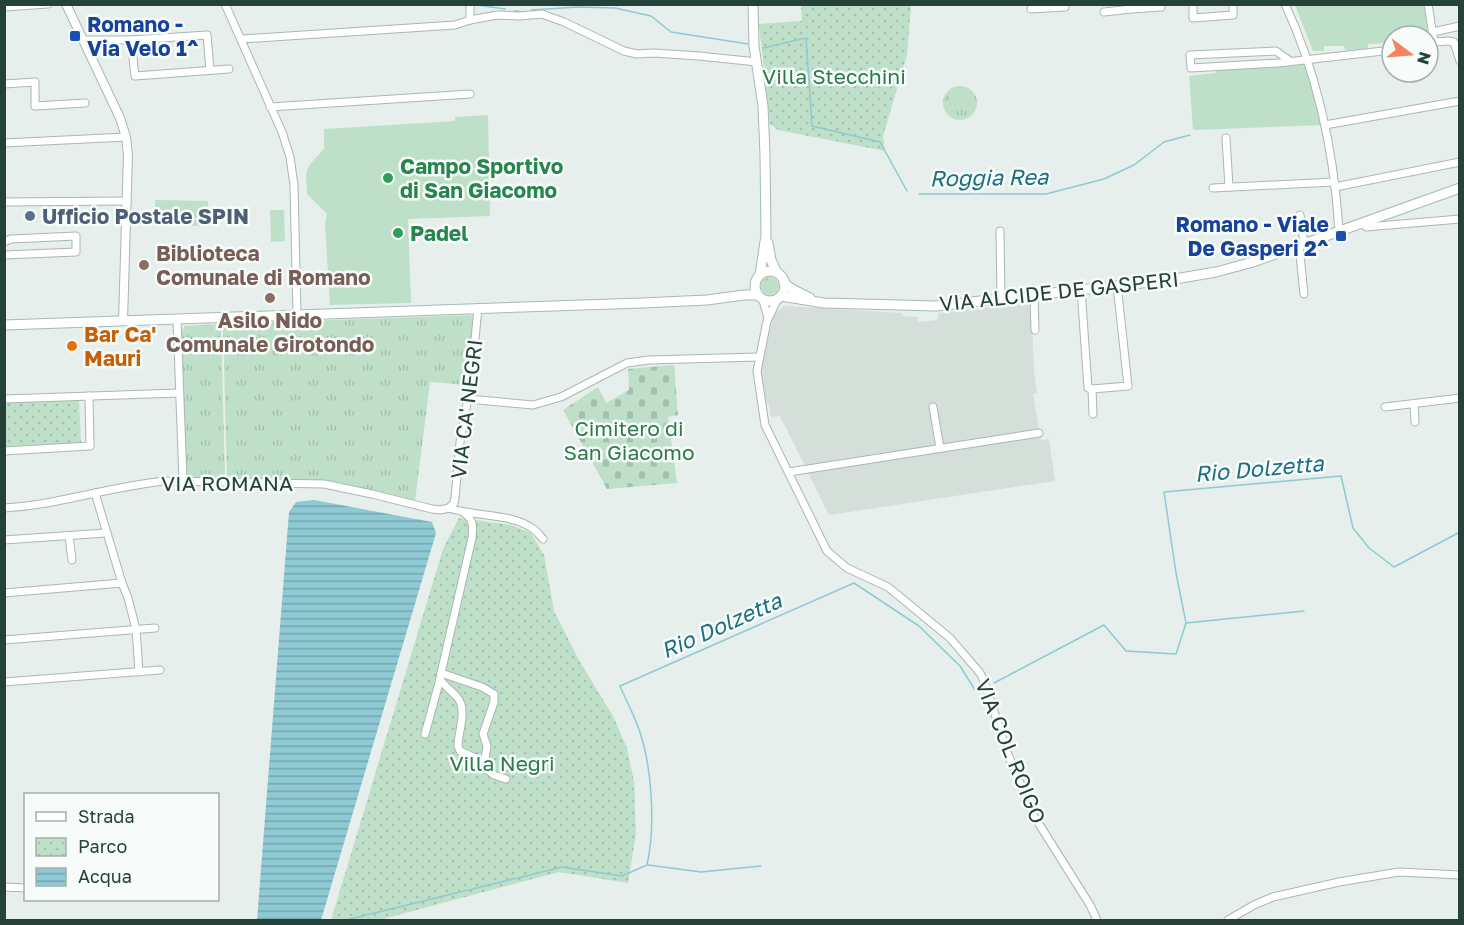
<svg xmlns="http://www.w3.org/2000/svg" width="1464" height="925" font-family="'Golos Text',sans-serif">
<defs>
<pattern id="grass-tufts" width="24" height="20" patternUnits="userSpaceOnUse" patternTransform="scale(1.5)"><rect width="24" height="20" fill="#bfe0c8"/><path d="M3 7l-1-3M5 7V3M7 7l1-3M15 17l-1-3M17 17v-4M19 17l1-3" fill="none" stroke="#a4c1ad"/></pattern>
<pattern id="cemetery-stones" width="16" height="16" patternUnits="userSpaceOnUse" patternTransform="scale(1.5)"><rect width="16" height="16" fill="#bfe0c8"/><path d="M2 7V4a2 2 0 0 1 4 0v3zM10 15v-3a2 2 0 0 1 4 0v3z" fill="#a4c1ad"/></pattern>
<pattern id="park-dots" width="8" height="8" patternUnits="userSpaceOnUse" patternTransform="scale(1.5)"><rect width="8" height="8" fill="#bfe0c8"/><path d="M2 2h.1M6 6h.1" fill="none" stroke="#a4c1ad" stroke-width="1.8" stroke-linecap="round"/></pattern>
<pattern id="water-rules" width="6" height="5" patternUnits="userSpaceOnUse" patternTransform="scale(1.5)"><rect width="6" height="5" fill="#8ec9d4"/><path d="M0 2.5h6" fill="none" stroke="#74a5ad"/></pattern>
</defs>
<rect width="100%" height="100%" fill="#e6efeb"/>
<path fill="#d4dfda" d="M1031 302 1034 370 1037 393 1033 394 1041 440 1049 439 1055 481 829 515 780 416 771 417 769 405 764 400 761 367 775 310 778 311 784 306 902 313V316L918 317V322L937 320 939 313Z"/>
<g fill="url(#grass-tufts)">
<circle cx="960" cy="103" r="17"/>
<circle cx="770" cy="286" r="9"/>
<path d="M470 315 473 317 474 323 468 383 466 385 430 382 415 501 342 483 227 479 223 324Z"/>
<path d="M221 324 225 479 188 478 186 474 181 331H183L184 326Z"/>
</g>
<path fill="url(#cemetery-stones)" d="M674 365 678 415 668 417 677 483 607 489 563 410 598 387 606 403 629 390 628 369Z"/>
<g fill="url(#park-dots)">
<path d="M801 5H911L907 55 883 136 885 151 778 130 770 124 759 24 802 21Z"/>
<path d="M79 400 81 444 5 446 4 402Z"/>
<path d="M459 518 511 525 531 533 544 555 554 611 580 662 613 716 627 748 634 782 636 834 628 883 559 872 379 920H331L443 549Z"/>
</g>
<g fill="#bfe0c8">
<path d="M1295 5H1427L1431 40 1428 41V36H1392V46L1386 47 1384 43 1368 44V49L1345 50 1344 46H1324V51H1313Z"/>
<path d="M1305 63 1307 65 1323 125 1193 130 1189 76 1216 73V68Z"/>
<path d="M488 115 490 216 408 219 411 303 330 305 325 224 327 214 307 194C305 166 305 170 324 149V129L455 121V117Z"/>
<path d="M155 200 208 201V226L155 225Z"/>
<path d="M270 210H284L285 241 271 242Z"/>
</g>
<path fill="url(#water-rules)" d="M314 500 432 522 436 533 321 920H257L289 512 296 502Z"/>
<g fill="none" stroke-linecap="round" stroke-linejoin="round">
<g stroke="#8ec9d4" stroke-width="1.5">
<path d="M477 5 505 9"/>
<path d="M531 10 578 7 615 8 651 16 671 32 748 44"/>
<path d="M514 11 524 12"/>
<path d="M763 48 806 38 812 126 880 142 907 191"/>
<path d="M919 194H1046L1104 179 1134 165 1164 142 1190 135"/>
<path d="M1186 623 1176 573 1164 492 1341 476 1353 528 1369 548 1394 567 1460 532"/>
<path d="M994 683 1104 625 1126 651 1176 654 1186 623 1304 611"/>
<path d="M648 865 701 872 761 866"/>
<path d="M346 920 562 867 622 876 647 865C656 825 652 762 637 724 632 711 625 698 620 686L854 583 919 626 960 666 975 690"/>
</g>
<g stroke="#a8b8b2" stroke-width="9">
<g id="minor">
<path d="M225 4 282 132 290 157 294 185 297 315"/>
<path d="M1193 4V18L1233 15V4"/>
<path d="M1285 4C1318 75 1334 153 1339 230"/>
<path d="M1428 4 1434 42 1448 41 1454 42 1460 61"/>
<path d="M4 7 48 4"/>
<path d="M1031 9 1065 7V4"/>
<path d="M1131 9 1161 7"/>
<path d="M1104 12 1131 9V4"/>
<path d="M470 20V4"/>
<path d="M1433 32 1460 26"/>
<path d="M241 39 455 25 470 20 497 15 519 16 542 14 564 22 624 51 637 54 654 53 699 56 757 62"/>
<path d="M85 40H131L207 35 210 70"/>
<path d="M131 40 135 76 229 69"/>
<path d="M1290 61 1276 51 1190 55 1191 68 1278 63 1392 50"/>
<path d="M4 84 35 82V106L85 103"/>
<path d="M270 107 470 94"/>
<path d="M1325 125 1460 101"/>
<path d="M1226 138 1229 187"/>
<path d="M4 143 126 137"/>
<path d="M1335 187 1460 162"/>
<path d="M1213 188 1334 182"/>
<path d="M4 202 127 201"/>
<path d="M1300 215 1304 243"/>
<path d="M1363 223 1366 227 1460 219"/>
<path d="M1000 231 1001 299"/>
<path d="M4 242 11 239 76 236V252L4 255"/>
<path d="M1299 245 1304 294"/>
<path d="M1081 289 1088 388 1092 389 1128 386 1117 285"/>
<path d="M1034 296 1035 330"/>
<path d="M763 300 768 318"/>
<path d="M777 300 767 321 757 371 765 425 827 551 847 568 888 587 950 638 980 673 985 683 1007 752 1034 816 1090 905 1097 920"/>
<path d="M177 319 183 481"/>
<path d="M1092 389 1093 414"/>
<path d="M4 399 179 393"/>
<path d="M468 399 533 405 561 397 627 363 649 360 758 357"/>
<path d="M1414 404 1415 422"/>
<path d="M933 407 940 448"/>
<path d="M1385 407 1460 398"/>
<path d="M4 451 90 446 89 396"/>
<path d="M789 472 1039 433"/>
<path d="M95 493 122 583 128 598 136 629 139 672"/>
<path d="M4 508C59 505 111 486 165 481L324 484 372 494 432 509 440 510 449 508"/>
<path d="M449 508 454 503 455 498 460 442 471 381 478 308"/>
<path d="M449 508C474 517 513 513 533 529 537 531 540 536 543 539"/>
<path d="M464 513C474 520 473 526 472 538L441 673 482 687 494 694V702L483 734 487 746 485 758 489 771 494 775 506 779"/>
<path d="M69 536 72 560"/>
<path d="M4 540 106 533"/>
<path d="M4 593 122 583"/>
<path d="M4 640 155 628"/>
<path d="M441 673 440 679C445 687 451 690 457 697 468 709 458 732 458 746L460 751 480 760 487 767"/>
<path d="M4 682 160 670"/>
<path d="M425 734 440 679"/>
<path d="M4 887 26 888"/>
<path d="M1228 920 1254 905 1273 897 1339 882 1399 872 1460 875"/>
</g>
</g>
<g stroke="#a8b8b2" stroke-width="10">
<path id="tertiary" d="M66 4 120 118 126 137 128 155 123 321"/>
</g>
<g stroke="#a4bbb3" stroke-width="11">
<g id="secondary">
<path d="M753 4 754 46 763 106 765 155 766 235 760 275"/>
<path d="M768 243 771 260 777 273"/>
<circle cx="770" cy="286" r="15"/>
<path d="M784 283 792 289 810 298"/>
<path d="M781 296 824 303 936 306 1169 280 1216 272 1253 262 1460 188"/>
<path d="M4 325 642 303 707 300 744 295H757"/>
</g>
</g>
<use href="#minor" stroke="#fff" stroke-width="7"/>
<use href="#tertiary" stroke="#fff" stroke-width="8"/>
<use href="#secondary" stroke="#fff" stroke-width="9"/>
</g>
<g fill="#1a4fb4" stroke="#f7fbf9" stroke-width="2">
<rect x="69" y="30" width="12" height="12" rx="3"/>
<rect x="1335" y="230" width="12" height="12" rx="3"/>
</g>
<g fill="#2e9e5b" stroke="#f7fbf9" stroke-width="2">
<circle cx="388" cy="178" r="6"/>
<circle cx="398" cy="233" r="6"/>
</g>
<circle fill="#5c6f8a" stroke="#f7fbf9" stroke-width="2" cx="30" cy="216" r="6"/>
<g fill="#8d6e63" stroke="#f7fbf9" stroke-width="2">
<circle cx="144" cy="265" r="6"/>
<circle cx="270" cy="298" r="6"/>
</g>
<circle fill="#e8710a" stroke="#f7fbf9" stroke-width="2" cx="72" cy="346" r="6"/>
<g text-anchor="middle" dominant-baseline="central" stroke-width="5" stroke-linejoin="round" paint-order="stroke">
<g font-size="21" font-weight="bold" fill="#164399" stroke="#f7fbf9" text-anchor="start">
<text x="87" y="24">Romano -<tspan x="87" dy="24">Via Velo 1^</tspan></text>
<text x="1329" y="224" text-anchor="end">Romano - Viale<tspan x="1329" dy="24">De Gasperi 2^</tspan></text>
</g>
<g font-size="21" fill="#2d7a4b" stroke="#f7fbf9">
<text x="834" y="76">Villa Stecchini</text>
<text x="629" y="428">Cimitero di<tspan x="629" dy="24">San Giacomo</tspan></text>
<text x="502" y="763">Villa Negri</text>
</g>
<g font-size="21" font-weight="bold" fill="#27864d" stroke="#f7fbf9" text-anchor="start">
<text x="400" y="166">Campo Sportivo<tspan x="400" dy="24">di San Giacomo</tspan></text>
<text x="410" y="233">Padel</text>
</g>
<g font-size="21" font-weight="bold" fill="#4e5e75" stroke="#f7fbf9" text-anchor="start">
<text x="42" y="216">Ufficio Postale SPIN</text>
</g>
<g font-size="21" font-weight="bold" fill="#785e54" stroke="#f7fbf9" text-anchor="start">
<text x="156" y="253">Biblioteca<tspan x="156" dy="24">Comunale di Romano</tspan></text>
<text x="270" y="320" text-anchor="middle">Asilo Nido<tspan x="270" dy="24">Comunale Girotondo</tspan></text>
</g>
<g font-size="21" fill="#24423a" stroke="#f7fbf9">
<text transform="translate(1059 291) rotate(-6)">VIA ALCIDE DE GASPERI</text>
<text transform="translate(466 409) rotate(-83)">VIA CA' NEGRI</text>
<text x="227" y="483">VIA ROMANA</text>
<text transform="translate(1011 751) rotate(68)">VIA COL ROIGO</text>
</g>
<g font-size="21" font-weight="bold" fill="#c56008" stroke="#f7fbf9" text-anchor="start">
<text x="84" y="334">Bar Ca'<tspan x="84" dy="24">Mauri</tspan></text>
</g>
<g font-size="22" font-style="italic" fill="#1c6f80" stroke="#f7fbf9">
<text transform="translate(989 177) rotate(-1)">Roggia Rea</text>
<text transform="translate(1259 468) rotate(-5)">Rio Dolzetta</text>
<text transform="translate(721 625) rotate(-24)">Rio Dolzetta</text>
</g>
</g>
<rect width="1464" height="925" fill="none" stroke="#24423a" stroke-width="12"/>
<rect x="24" y="793" width="195" height="108" fill="#f7fbf9" stroke="#a3b1ad" stroke-width="1.5"/>
<rect x="36" y="812" width="30" height="9" fill="#ffffff" stroke="#a3b1ad" stroke-width="1.5"/>
<text x="78" y="823" font-size="18" fill="#24423a">Strada</text>
<rect x="36" y="838" width="30" height="18" fill="url(#park-dots)" stroke="#a3b1ad" stroke-width="1.5"/>
<text x="78" y="853" font-size="18" fill="#24423a">Parco</text>
<rect x="36" y="868" width="30" height="18" fill="url(#water-rules)" stroke="#a3b1ad" stroke-width="1.5"/>
<text x="78" y="883" font-size="18" fill="#24423a">Acqua</text>
<g transform="translate(1410 54) rotate(106)"><circle r="28" fill="#f7fbf9" stroke="#a3b1ad" stroke-width="1.5"/>
<path d="M0-4.5L10 22L0 15L-10 22Z" fill="#f4845f"/>
<text y="-9" font-size="16" font-weight="bold" text-anchor="middle" fill="#24423a">N</text>
</g>
</svg>
